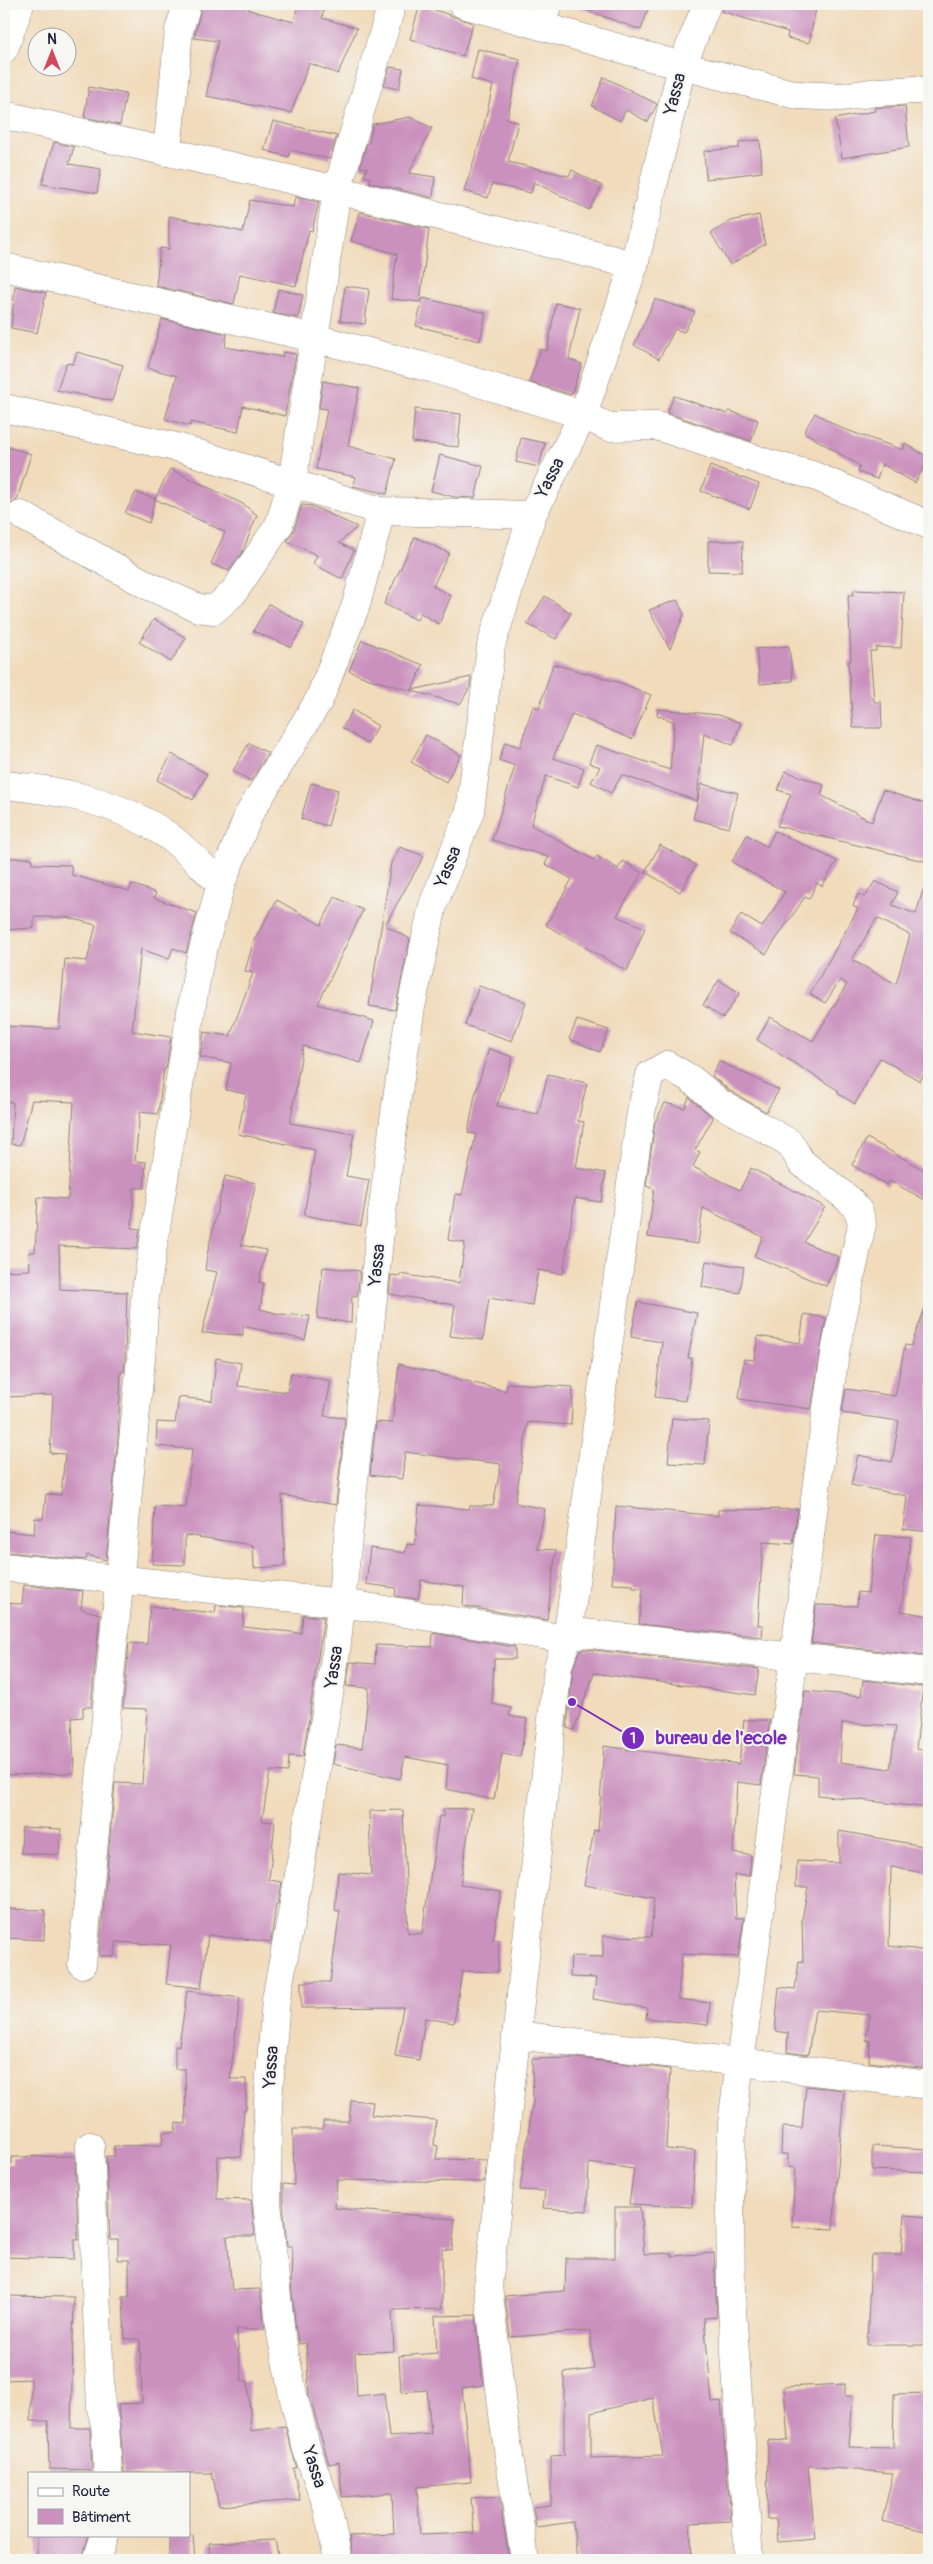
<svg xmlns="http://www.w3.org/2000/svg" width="933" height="2564" font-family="Pangolin,sans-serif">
<rect width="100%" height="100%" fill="#f6f6f2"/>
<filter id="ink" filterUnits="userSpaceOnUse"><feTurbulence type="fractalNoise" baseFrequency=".02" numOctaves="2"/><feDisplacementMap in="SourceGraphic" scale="10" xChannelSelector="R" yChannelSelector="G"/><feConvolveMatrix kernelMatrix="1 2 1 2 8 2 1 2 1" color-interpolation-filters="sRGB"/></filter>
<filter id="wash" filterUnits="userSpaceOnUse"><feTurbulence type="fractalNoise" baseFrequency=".0096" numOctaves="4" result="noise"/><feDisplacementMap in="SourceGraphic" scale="20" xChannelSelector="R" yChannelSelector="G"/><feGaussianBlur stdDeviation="1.12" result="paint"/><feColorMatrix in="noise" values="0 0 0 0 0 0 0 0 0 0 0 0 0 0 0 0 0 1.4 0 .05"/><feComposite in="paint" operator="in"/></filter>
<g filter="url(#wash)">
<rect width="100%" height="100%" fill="#f1dbbb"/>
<g id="blocks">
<g fill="#ca91be" fill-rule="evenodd">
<path d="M202 4H250L249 10 294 22 298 4H306L324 8 322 18 357 28 338 74 309 63 291 113 206 96 218 41 194 38Z"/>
<path d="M576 4H650L641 30 575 6Z"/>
<path d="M722 4H817L809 43 787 38 788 32 721 11Z"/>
<path d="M420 5 473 23 463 56 410 39Z"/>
<path d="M478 49 520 59 507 119 518 122 508 162 569 176 572 170 602 186 589 210 534 182 531 193 492 184 488 198 464 191 482 135 493 85 471 79Z"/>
<path d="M390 67 403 69 399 89 384 86Z"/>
<path d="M604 77 657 104 648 122 626 110 620 121 592 106Z"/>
<path d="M89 87 126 94 120 125 84 117Z"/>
<path d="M905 106 909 147 842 158 835 119 875 111 874 108Z"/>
<path d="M410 117 432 128 409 173 435 177 433 198 369 182 371 178 364 176 367 168 360 167 367 143H369L373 124Z"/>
<path d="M273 121 337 136 330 159 290 150 289 157 264 150Z"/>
<path d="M760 140 762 172 706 179 704 151 739 148V142Z"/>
<path d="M54 142 74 147 69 164 101 169 97 193 42 184Z"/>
<path d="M295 197 319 202 312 231 309 230 296 286 240 274 234 304 156 286 160 248 169 249V216L243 232 250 200 293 207Z"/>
<path d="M360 212 429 229 420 302 391 299 397 254 351 241Z"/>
<path d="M759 215 765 244 730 265 711 233 731 221Z"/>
<path d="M15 286 46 293 37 333 11 328Z"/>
<path d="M345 286 369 289 365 324 340 321Z"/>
<path d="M278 289 303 295 298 318 273 313Z"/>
<path d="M423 298 486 313 480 341 416 326Z"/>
<path d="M655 299 695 312 684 332 675 329 659 359 634 345Z"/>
<path d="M556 303 580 308 569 359 582 364 571 395 529 382 541 349 547 351Z"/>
<path d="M162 319 227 334 225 347 282 357 283 352 296 354 285 416 243 406 238 432 191 422 190 426 165 419 177 376 148 368Z"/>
<path d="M77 352 123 365 112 401 57 390 66 363 73 364Z"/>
<path d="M323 381 359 388 348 446 396 459 387 494 353 486 356 477 316 469 327 409 319 408Z"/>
<path d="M674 396 728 414 729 411 758 420 751 441 667 413Z"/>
<path d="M415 409 461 414 458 447 412 442Z"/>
<path d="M815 413 841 428 903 450 905 443 929 458 915 483 882 464 877 479 858 472 860 466 804 432Z"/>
<path d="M521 438 545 443 539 467 516 462Z"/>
<path d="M4 446 31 454 17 500 7 508 5 516 9 527H4Z"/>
<path d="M440 455 483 466 475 498 454 497 431 491Z"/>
<path d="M710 466 759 484 750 509 701 491Z"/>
<path d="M170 469 243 504 257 515 242 553 229 571 211 564 225 532 155 499Z"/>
<path d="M136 492 155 499 149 523 125 513Z"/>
<path d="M302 505 312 506 357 527 339 543 354 550 342 579 313 564 317 555 287 541 294 530Z"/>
<path d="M415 537 449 553 433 586 451 596 439 624 420 613 417 620 384 604Z"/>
<path d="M708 541H743L742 572 708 571Z"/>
<path d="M854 590 904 592 901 648 876 647V651H870L874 702H881L882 728H853L848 661H851L848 595H853Z"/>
<path d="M545 596 571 613 556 639 527 624Z"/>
<path d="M677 600 684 614 670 649 649 610Z"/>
<path d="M269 604 304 624 291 647 253 631Z"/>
<path d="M154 619 186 638 171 662 139 642Z"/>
<path d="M362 640 423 665 412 690 471 677 470 687 460 704 369 679 349 671Z"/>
<path d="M789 646 793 681 760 684 756 649Z"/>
<path d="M553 664 621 683 651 695 632 739 572 714 553 758 584 768 578 787 546 776 531 825 594 860 597 856 618 869 623 861 642 873 617 916 645 928 627 971 546 925 572 879 545 864 549 857 492 840 515 766 499 760 505 742 520 747 533 706 539 709Z"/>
<path d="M658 709 719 715 741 723 733 745 704 733 697 801 622 775 611 793 591 782 600 767 589 763 596 745 670 770 674 722 657 715Z"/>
<path d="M353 710 378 726 367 744 342 728Z"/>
<path d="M426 735 461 755 446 782 411 762Z"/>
<path d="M249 743 268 753 251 781 233 771Z"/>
<path d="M172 754 207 774 193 800 157 780Z"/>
<path d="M785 771 824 785 821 795 872 822 883 790 929 805V841L924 861 777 826 791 794 778 790Z"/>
<path d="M311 783 338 790 328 826 301 819Z"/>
<path d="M702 784 738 793 729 828 693 819Z"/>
<path d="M775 831 837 861 822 886 817 883 809 899 805 897 766 954 730 933 741 914 762 927 785 892 732 862 747 835 767 847Z"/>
<path d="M660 845 696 865 680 892 645 872Z"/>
<path d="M400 847 424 856 385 925 410 939 395 1010 369 1006 391 863Z"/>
<path d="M4 858H32V864L71 865 72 875 129 891 132 884 156 893 154 898 197 913 186 953 173 948 169 959 141 949 132 1031 171 1037 166 1069H164L158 1114 140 1112 135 1161 146 1162 144 1188H134L132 1228 140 1229 137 1249 59 1246 60 1289 127 1292 125 1358 124 1372H121L118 1438 106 1560 87 1555 86 1560 4 1552V1531L34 1534 35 1518 43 1519 46 1494 61 1495 65 1454 50 1453 53 1395 4 1397V1271L30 1270 29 1252H35L38 1197 68 1199 74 1102 32 1100 20 1145 11 1144 13 1102H4V1026L59 1029 65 959 87 961 96 925 66 917H34V928L4 930Z"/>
<path d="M875 881 898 892 892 905 916 914 923 890 929 891V1066L920 1081 880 1058 855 1104 837 1093 839 1091 757 1040 770 1017 813 1041 847 984 840 980 825 1003 810 994 858 909 853 906 858 894 865 897ZM877 918 910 935 896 984 852 960Z"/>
<path d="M335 897 363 910 318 1004 374 1021 361 1063 303 1046 290 1123 354 1134 346 1176 369 1180 361 1226 304 1215 315 1150 238 1134 246 1094 226 1090 231 1063 200 1057 204 1032 230 1036 253 973 245 971 254 940 277 900 321 925Z"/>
<path d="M719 980 740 993 723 1018 703 1005Z"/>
<path d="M479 986 526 1002 512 1041 465 1025Z"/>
<path d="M577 1020 609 1030 600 1052 569 1039Z"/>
<path d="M489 1049 513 1057 497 1106 538 1114 548 1074 587 1083 578 1121 584 1122 576 1168 606 1173 601 1202 575 1198 563 1274 538 1270 532 1305 489 1298 483 1340 450 1336 455 1305 389 1294 391 1275 400 1276V1274L459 1283 465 1243 448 1240 455 1194 462 1195 476 1134 468 1133 475 1095Z"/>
<path d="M719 1061 779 1090 766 1112 730 1091 712 1076Z"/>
<path d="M689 1097 713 1118 695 1150 700 1152 693 1167 740 1190 751 1168 825 1207 804 1242 839 1257 826 1286 754 1256 763 1237 703 1208 698 1244 648 1237 654 1189 646 1186 655 1123 665 1103 685 1108Z"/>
<path d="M867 1138 929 1173V1202L890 1181 887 1185 852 1165Z"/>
<path d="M225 1176 256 1183 241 1245 266 1250 259 1282 264 1283 260 1309 279 1314 310 1316 305 1340 243 1326V1335L202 1333 217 1272 205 1270 207 1255Z"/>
<path d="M706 1261 744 1267 740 1293 702 1287Z"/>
<path d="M323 1267 360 1271 357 1296H352L351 1323 317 1318Z"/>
<path d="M638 1302 697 1313 688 1358H692L686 1401 655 1397 662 1342 631 1337Z"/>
<path d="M927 1302 929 1303V1532L903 1529 907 1496 851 1485 858 1455 892 1462 899 1421 842 1413 846 1389 895 1396 905 1345 911 1346Z"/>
<path d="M804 1314 826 1318 811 1409 739 1399 744 1359 754 1360 758 1336 800 1343Z"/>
<path d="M216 1358 241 1363 238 1386 287 1392 291 1373 331 1381 324 1416 345 1418 336 1505 282 1495 285 1566 254 1568 253 1545 185 1535V1565L152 1564 155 1506 186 1508 192 1449 156 1446 157 1422 175 1423 179 1397 212 1401Z"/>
<path d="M399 1364 506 1391 507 1383 573 1387 571 1425 528 1422 515 1503 545 1509 537 1549 556 1550 547 1620 463 1606 464 1587 421 1580 418 1599 395 1596 396 1588 366 1584 370 1548 405 1553 407 1544 415 1545 419 1505 469 1509 470 1506H493L501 1464 405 1452 402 1479 370 1475 376 1422 392 1423Z"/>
<path d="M672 1418 709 1421 705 1465 668 1463Z"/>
<path d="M616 1506 718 1516V1510L798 1509 793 1544 763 1542 758 1625H763L762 1637 639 1624 643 1588H633V1585L612 1584Z"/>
<path d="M876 1535 911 1537 901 1611 929 1616V1645H927L926 1656 811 1643 816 1605 857 1606 858 1592 868 1593Z"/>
<path d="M24 1585 83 1591 81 1609 100 1614 91 1707H83V1717L72 1718 74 1773 4 1775V1603L22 1604Z"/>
<path d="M216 1605 244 1608 243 1627 301 1633 303 1615 324 1617 303 1757 289 1756 288 1772 270 1771 262 1821 275 1822 269 1880 282 1882 278 1904H276L271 1942 208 1935 201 1988 166 1984 171 1945 117 1942 114 1956H99L115 1783 142 1784 147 1709 123 1708 129 1643 147 1644 150 1606 215 1613Z"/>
<path d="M433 1633 515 1647V1659H494L492 1704 511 1708 509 1716 527 1719 520 1757 502 1754 494 1800 446 1789 448 1765 405 1757 400 1779 333 1764 336 1745 362 1748 369 1688 346 1686 350 1662 375 1664 376 1645 432 1647Z"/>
<path d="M585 1649 759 1669 755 1695 594 1673 574 1730 567 1728 573 1669 579 1651Z"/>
<path d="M863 1680 923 1687 916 1749 929 1751V1808L818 1795V1776L794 1774 805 1691 861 1696ZM842 1723 896 1726 890 1769 840 1762Z"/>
<path d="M744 1720H770L761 1785 737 1782 733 1853 751 1855 749 1876 734 1875 736 1918H744L738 1957 682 1954 678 1999 710 2003 708 2025 646 2018 647 2008 593 1999 596 1978 570 1977 571 1956 603 1957V1936L651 1937 654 1898 584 1885 594 1830 598 1831 604 1746 739 1764Z"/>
<path d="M472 1808 460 1885 501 1891 493 1940H499L498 1972 462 1971 454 2023 425 2018 419 2060 395 2056 403 2007 301 2008V1982H330L340 1911 335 1910 338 1872 371 1875 369 1811 403 1810 408 1933 422 1934 439 1816 443 1817V1809Z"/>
<path d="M22 1827 61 1829 59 1855 21 1853Z"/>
<path d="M839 1831 929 1847V1874L891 1867 889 1946 929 1951V2069L869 2062 870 2041 866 2040 870 2015 815 2010 808 2055 787 2052 788 2033 775 2031 779 1987 795 1989 799 1961 803 1962 802 1919 808 1887H796L797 1861 839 1863Z"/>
<path d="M4 1909 45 1910 44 1940 4 1938Z"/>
<path d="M187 1991 240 1998 230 2079H246V2109H244L241 2157 218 2156 217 2199 251 2200 255 2236H227L232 2290 260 2289 265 2329H236L242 2381H248L251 2431 285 2426 297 2468H293L300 2500 219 2506 212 2473H124L118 2404 142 2403 140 2339H125L123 2297H129V2260H118V2239H110L106 2156H114V2146L162 2145 163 2132H175L176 2123 186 2124 185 2069H175V2046H179Z"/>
<path d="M576 2058 670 2069 666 2149 695 2151 692 2207 629 2204 634 2169 589 2163 587 2211 543 2208 545 2191 520 2190 533 2101 532 2059Z"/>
<path d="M806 2086 844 2090 833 2229 792 2227 795 2168 788 2167V2154H781L782 2127 802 2128Z"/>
<path d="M351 2100 373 2102 371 2115 436 2120 434 2145 438 2146 436 2159 486 2160 484 2182 337 2180 335 2208 455 2219 452 2250 442 2249V2309L392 2310 394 2351 355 2353 357 2396 384 2393 389 2437 431 2434 427 2390 401 2392 399 2356 437 2353 435 2316 476 2315 483 2385 462 2388 471 2482 417 2487 420 2535 474 2533 471 2498 499 2496 509 2560H353L349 2536 394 2534 392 2493 342 2497 339 2462 329 2464 309 2395 306 2343 299 2344 296 2332 291 2283 292 2246H287L283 2201V2184L294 2185 293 2129H323V2121H349Z"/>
<path d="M872 2146 929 2149V2172L872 2170Z"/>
<path d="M75 2156 78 2240H74V2259L4 2257V2164H12V2157Z"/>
<path d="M615 2207H640L644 2254 672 2253V2256L714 2253 717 2317 704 2318 712 2402 721 2401 731 2521 690 2523 692 2560H577L573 2522 536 2527 533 2507 551 2505V2456L564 2455V2373L594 2369 590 2331 510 2337 505 2296 565 2291 566 2258H615ZM653 2398 663 2456 591 2458V2413Z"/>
<path d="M904 2215 929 2217V2345H867L871 2255H901Z"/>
<path d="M4 2296 74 2297 71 2428H90L92 2470 49 2469 48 2421H31V2379L4 2380Z"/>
<path d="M845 2384V2396H853L849 2447 893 2448 894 2394 929 2393V2532L882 2521 893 2473 808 2466 815 2539 778 2542 776 2519H767L768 2440 788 2441 784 2387Z"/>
<path d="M37 2535H89L82 2560H37Z"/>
<path d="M169 2535H193L195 2560H169Z"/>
<path d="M275 2540 279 2560H210L209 2543Z"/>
</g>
</g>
</g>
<g filter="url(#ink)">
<use href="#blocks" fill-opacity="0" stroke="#8a7e7b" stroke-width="1"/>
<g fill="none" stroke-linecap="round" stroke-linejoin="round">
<g stroke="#8a7e7b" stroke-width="29">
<g id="street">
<path d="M463 4 682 66 797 95 842 97 877 92 917 90"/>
<path d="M539 24 549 4"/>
<path d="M4 49 20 4"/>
<path d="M4 115 337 190 634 265"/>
<path d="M167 152 179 30 187 4"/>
<path d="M4 267 314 338 434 369 583 415 608 427 657 426 767 463 812 475 929 525"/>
<path d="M4 408 180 448 381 511 532 515"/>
<path d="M21 515 149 586 198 608 214 610 233 593 279 525 292 483 337 190 392 4"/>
<path d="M4 785C59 790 116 801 164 833 184 846 202 867 221 884"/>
<path d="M4 1567 342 1603 567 1639 583 1633 929 1672"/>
<path d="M82 1964 141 1359 145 1296 198 968 221 884 249 814 319 700 356 605 381 511"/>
<path d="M516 2035 929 2085"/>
<path d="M90 2146 101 2408 105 2425 108 2473"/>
<path d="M97 2560 105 2535"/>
<path d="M338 2560 327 2505 307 2450 293 2395 281 2334 267 2202 268 2101 276 1999 296 1892 336 1652 381 1221 396 1105 411 1007 433 905 470 811 491 646 532 515 583 415 634 265 682 66 707 4"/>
<path d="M525 2560 504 2423 488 2286 558 1666 567 1639 641 1112 650 1075 667 1065 691 1079 721 1104 790 1143 801 1162 851 1201 859 1212 862 1224 836 1347 826 1415 732 2123 730 2199 731 2294 749 2560"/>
</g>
</g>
<use href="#street" stroke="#fff" stroke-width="28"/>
</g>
</g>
<g text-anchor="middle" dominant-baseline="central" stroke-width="4" stroke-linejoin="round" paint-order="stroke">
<g font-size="18" fill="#22223b" stroke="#f6f6f2">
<text transform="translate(675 94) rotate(-76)">Yassa</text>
<text transform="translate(550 478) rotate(-63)">Yassa</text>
<text transform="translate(448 867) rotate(-68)">Yassa</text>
<text transform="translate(377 1265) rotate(-84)">Yassa</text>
<text transform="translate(334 1667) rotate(-82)">Yassa</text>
<text transform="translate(271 2067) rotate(-86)">Yassa</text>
<text transform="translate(314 2467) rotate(72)">Yassa</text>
</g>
</g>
<path fill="none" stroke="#7b2cbf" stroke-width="2" d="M572 1702L633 1738"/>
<g fill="#7b2cbf" stroke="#f6f6f2" stroke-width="2">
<circle cx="572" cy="1702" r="5"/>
<circle cx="633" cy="1738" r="12"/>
</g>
<g font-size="15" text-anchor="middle" font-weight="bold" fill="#fff">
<text x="633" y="1743">1</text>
</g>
<g font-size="19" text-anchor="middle" font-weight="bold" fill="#7b2cbf" stroke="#f6f6f2" stroke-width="4" stroke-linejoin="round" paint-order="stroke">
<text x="721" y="1744">bureau de l'ecole</text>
</g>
<rect width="933" height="2564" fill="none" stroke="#f6f6f2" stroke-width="20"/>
<rect x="28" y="2472" width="162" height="65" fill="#f6f6f2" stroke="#a1a1a9"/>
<rect x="38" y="2488" width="25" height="8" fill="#ffffff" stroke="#a1a1a9"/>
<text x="72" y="2496" font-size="15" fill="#22223b">Route</text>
<rect x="38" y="2509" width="25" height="15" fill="#ca91be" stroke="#a1a1a9"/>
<text x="72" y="2522" font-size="15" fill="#22223b">Bâtiment</text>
<g transform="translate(52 52)"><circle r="24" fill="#f6f6f2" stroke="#a1a1a9"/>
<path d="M0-4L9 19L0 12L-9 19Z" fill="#d1495b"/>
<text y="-8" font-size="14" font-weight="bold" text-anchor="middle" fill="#22223b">N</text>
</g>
</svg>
